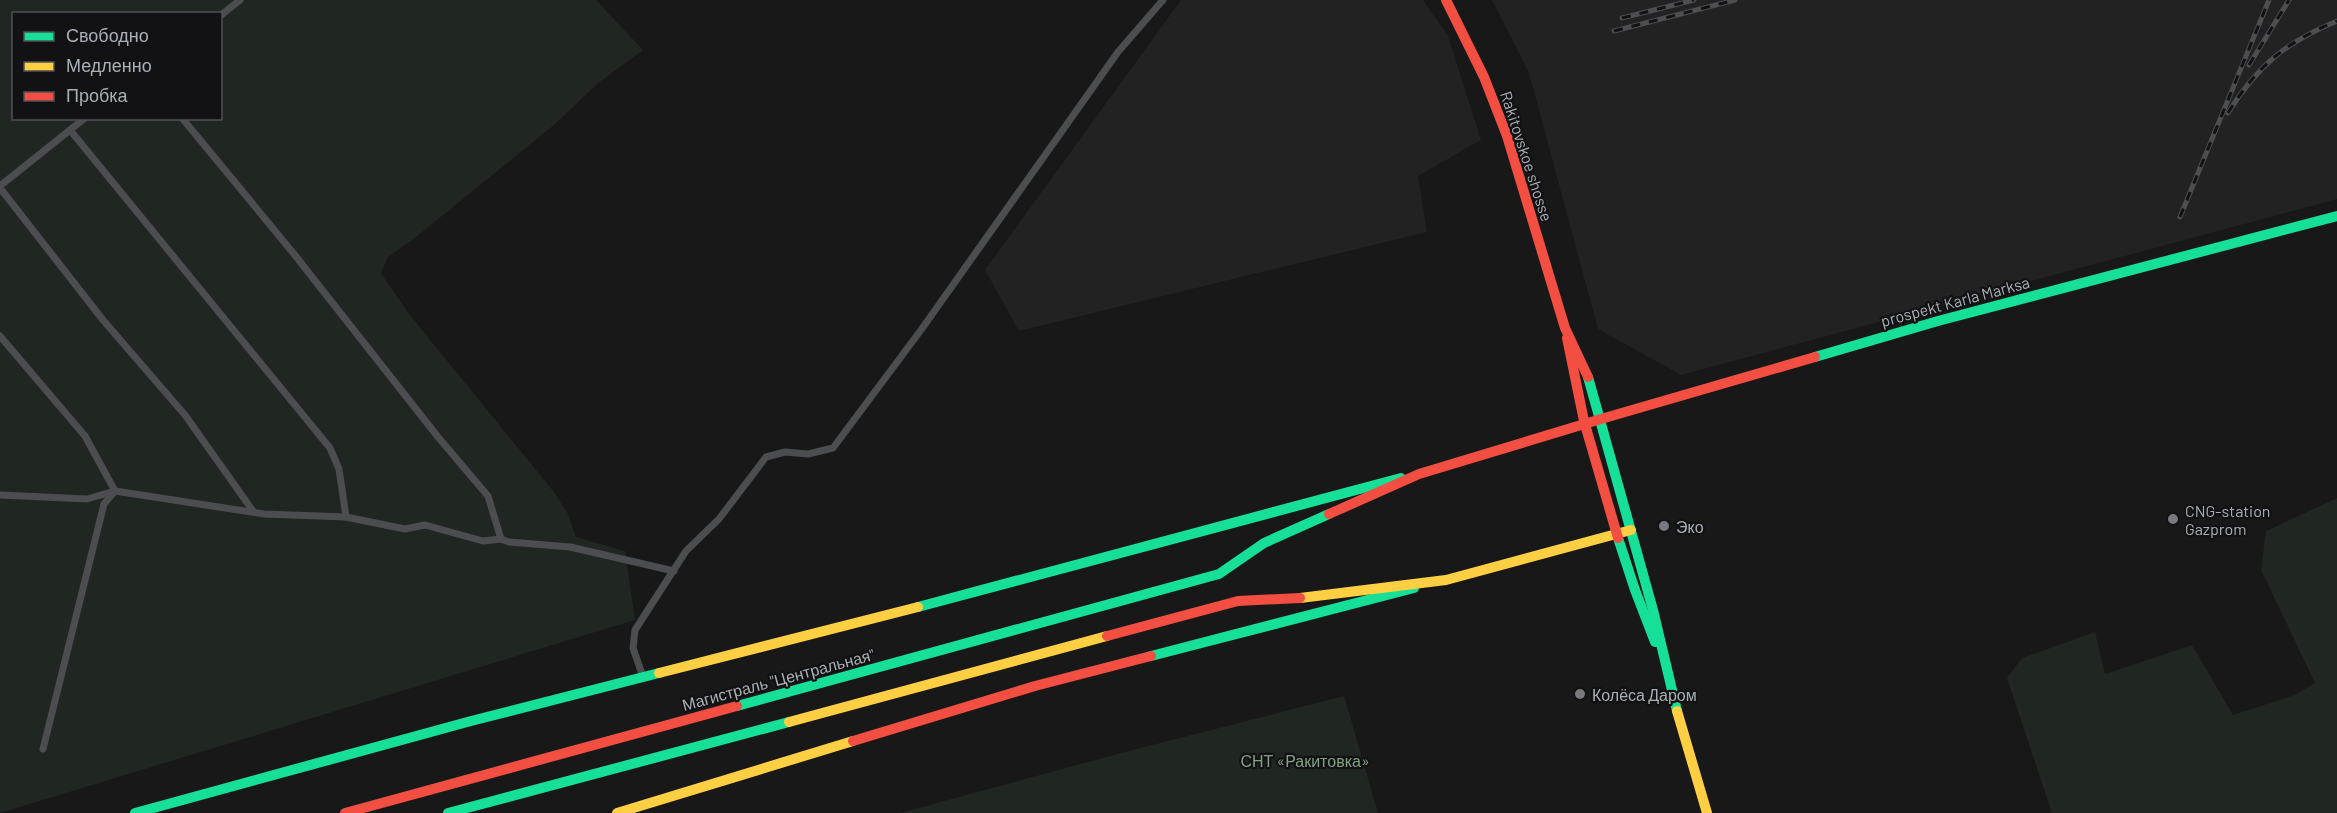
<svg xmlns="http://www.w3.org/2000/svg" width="2337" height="813" font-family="Barlow,sans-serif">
<rect width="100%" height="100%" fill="#181818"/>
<g fill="#222223">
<path d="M1181 0H1423L1448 36 1481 140 1418 176 1427 232 1019 331 985 270Z"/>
<path d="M1492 0H2337V199L1681 375 1598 329 1529 73Z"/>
</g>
<g fill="#202621" fill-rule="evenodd">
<path d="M0 0H596L643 50 597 84 554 125 416 237 388 257 381 273 409 314 554 492 567 512 576 537 625 551 635 620 0 813ZM14 14H220V118H14Z"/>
<path d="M2337 498V813H2052L2007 678 2022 658 2095 632 2105 674 2192 645 2233 715 2295 695 2315 683 2261 570 2266 531Z"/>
<path d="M1344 696 1378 813H900L1121 753Z"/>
</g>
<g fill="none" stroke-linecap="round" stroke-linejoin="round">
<g stroke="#4c4d50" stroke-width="7">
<path d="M220 16 240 0"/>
<path d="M182 118 294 254 438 437 488 496 501 539"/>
<path d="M70 130 330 448 339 469 346 517"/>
<path d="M0 186 85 118"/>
<path d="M0 188 103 320 185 415 253 511"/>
<path d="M0 336 85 436 115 491 104 504 43 749"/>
<path d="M0 495 87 499 115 491 264 514 346 517 405 529 425 525 483 541 501 539 509 542 570 547 674 571"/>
<path d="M643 677 633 648 635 630 686 551 719 519 766 457 785 452 808 454 833 448 921 330 1118 52 1163 0"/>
</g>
<g stroke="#16e098" stroke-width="10">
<path d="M1815 357 1938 321 2337 216"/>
<path d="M1588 377 1653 610 1677 711"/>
<path d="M1618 538 1635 590 1655 642"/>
<path d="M918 607 1401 478"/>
<path d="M1151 656 1414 588"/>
<path d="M737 706 1219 574 1264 543 1329 514"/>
<path d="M135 813 471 721 659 673"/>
<path d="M448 813 789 722"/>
</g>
<g stroke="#ffcf43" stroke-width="10">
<path d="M1300 598 1446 580 1631 530"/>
<path d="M659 673 918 607"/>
<path d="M1677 711 1707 813"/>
<path d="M789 722 1107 636"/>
<path d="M617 813 853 741"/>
</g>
<g stroke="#f24e42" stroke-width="10">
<path d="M1446 0 1484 77 1507 136 1565 328 1588 377"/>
<path d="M1567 338 1584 421 1618 538"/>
<path d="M1601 419 1815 357"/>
<path d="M1329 514 1419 474 1601 419"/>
<path d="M1107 636 1238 601 1300 598"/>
<path d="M853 741 1035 686 1151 656"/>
<path d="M345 813 737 706"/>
</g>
<g stroke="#4d4e50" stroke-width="5">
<g id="rail">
<path d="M1622 18 1694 0"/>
<path d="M1614 31 1735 0"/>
<path d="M2249 65 2289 0"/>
<path d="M2228 113C2257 66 2286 42 2337 21"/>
<path d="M2180 217 2269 0"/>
</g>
</g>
<use href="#rail" stroke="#121214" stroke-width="3" stroke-dasharray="9" stroke-linecap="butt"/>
</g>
<g fill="#777a7f" stroke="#121214" stroke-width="2">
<circle cx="2173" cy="519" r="6"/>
<circle cx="1664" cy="526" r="6"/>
<circle cx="1580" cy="694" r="6"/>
</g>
<g text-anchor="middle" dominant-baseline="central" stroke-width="4.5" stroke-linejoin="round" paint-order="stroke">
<g font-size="16" fill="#aaafb7" stroke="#121214">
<text transform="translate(1527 156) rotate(72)">Rakitovskoe shosse</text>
<text transform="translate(1955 301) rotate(-15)">prospekt Karla Marksa</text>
<text transform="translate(778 679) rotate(-15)">Магистраль "Центральная"</text>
</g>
<g font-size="16" fill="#aaafb7" stroke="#121214" text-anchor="start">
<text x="2185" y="510">CNG-station<tspan x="2185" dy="18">Gazprom</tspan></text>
<text x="1676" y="526">Эко</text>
<text x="1592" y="694">Колёса Даром</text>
</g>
<g font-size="16" fill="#83a083" stroke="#121214">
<text x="1305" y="760">СНТ «Ракитовка»</text>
</g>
</g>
<rect x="12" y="12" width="210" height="108" fill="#121214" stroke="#4f5155" stroke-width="1.5"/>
<rect x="24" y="32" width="30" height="9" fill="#16e098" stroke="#4f5155" stroke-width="1.5"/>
<text x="66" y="42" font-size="18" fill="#aaafb7">Свободно</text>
<rect x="24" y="62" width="30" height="9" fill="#ffcf43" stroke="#4f5155" stroke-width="1.5"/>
<text x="66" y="72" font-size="18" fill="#aaafb7">Медленно</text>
<rect x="24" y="92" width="30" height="9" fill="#f24e42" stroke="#4f5155" stroke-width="1.5"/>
<text x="66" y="102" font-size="18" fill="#aaafb7">Пробка</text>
</svg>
